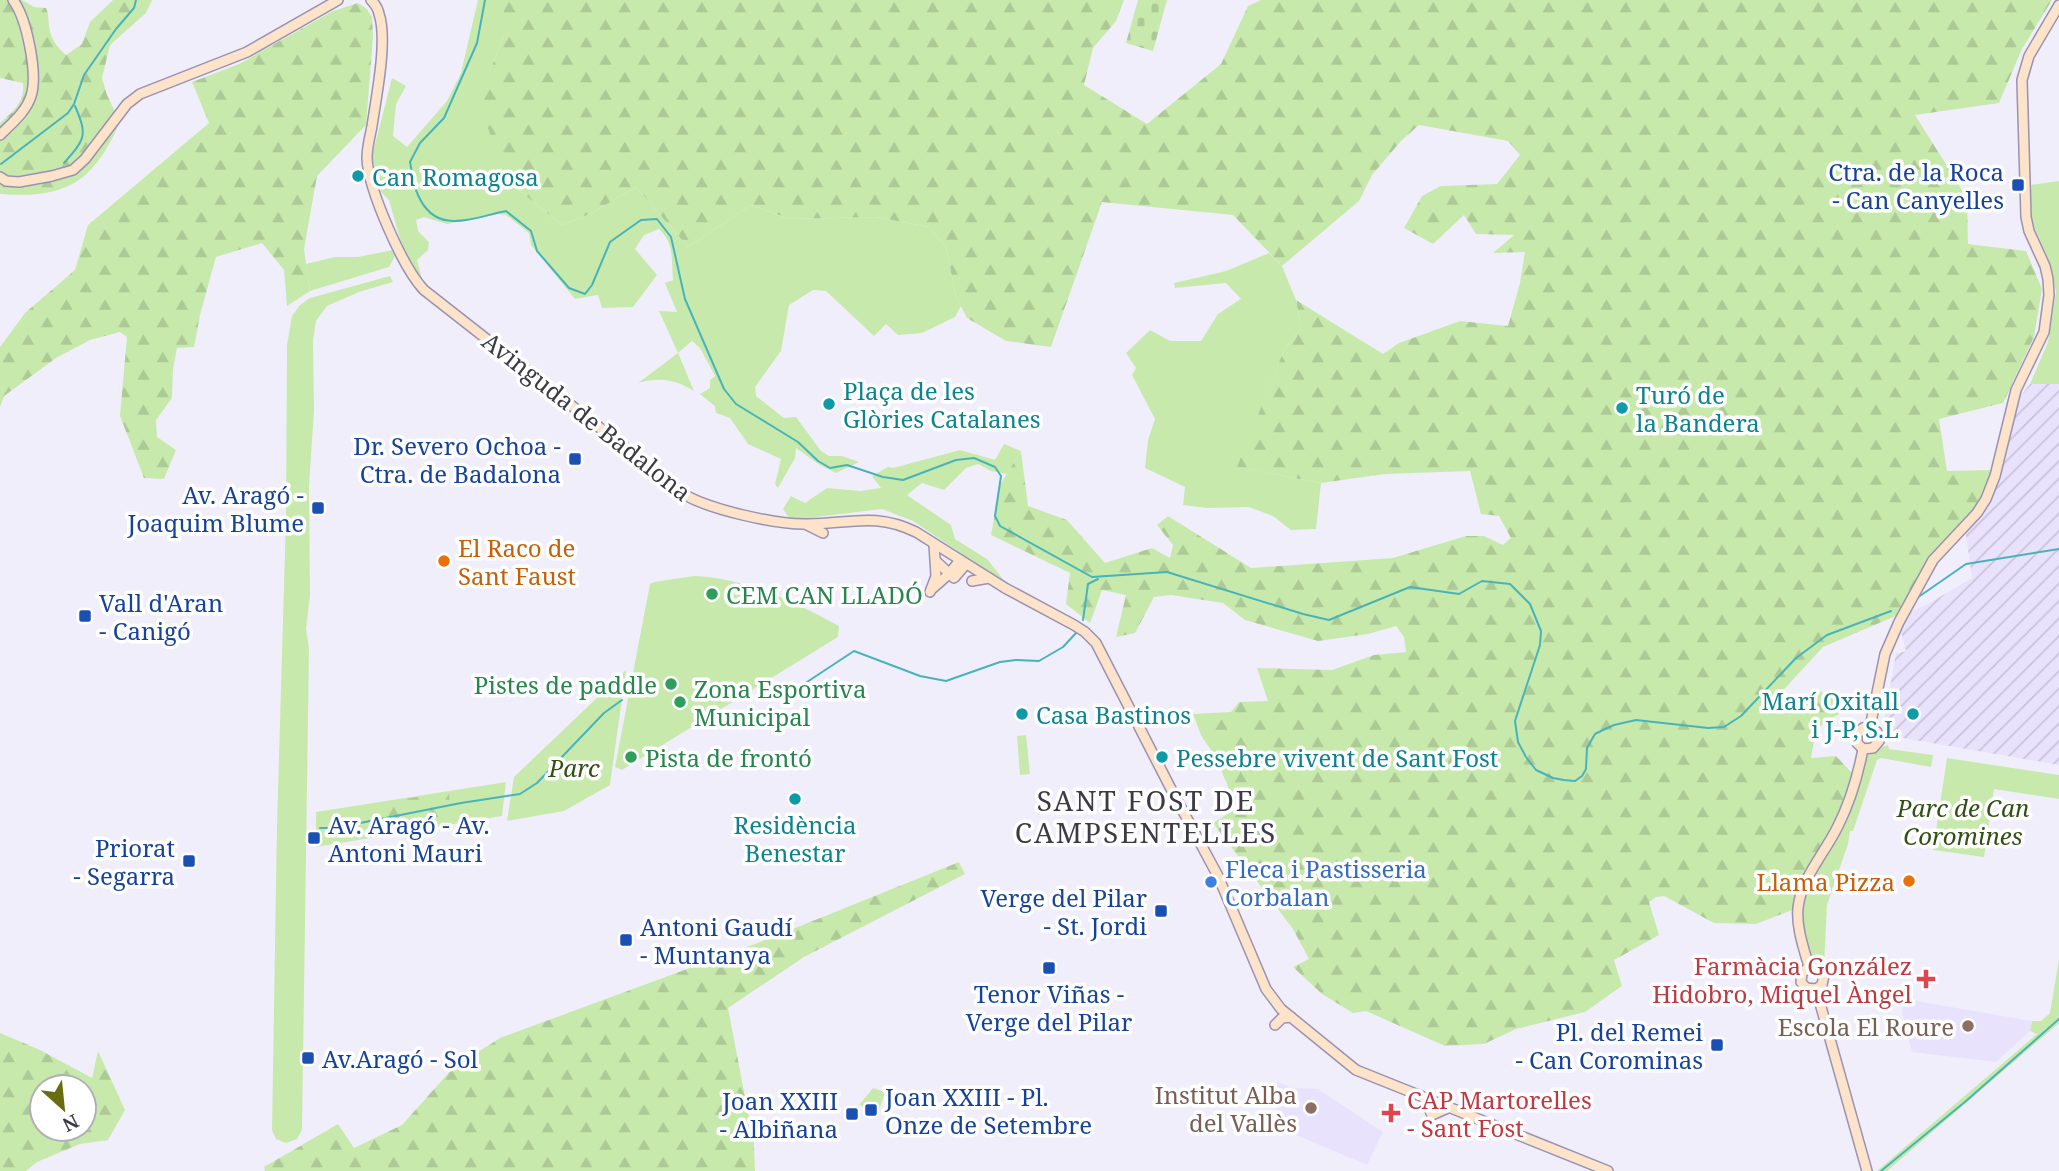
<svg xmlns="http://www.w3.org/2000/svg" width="2059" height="1171" font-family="'Noto Serif',serif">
<defs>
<pattern id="industrial-furrows" width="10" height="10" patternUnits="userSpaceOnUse" patternTransform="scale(1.75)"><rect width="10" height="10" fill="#e8e2fc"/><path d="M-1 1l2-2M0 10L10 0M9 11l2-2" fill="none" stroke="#c8c3da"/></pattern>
<pattern id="forest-firs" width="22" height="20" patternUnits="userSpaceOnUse" patternTransform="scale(1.75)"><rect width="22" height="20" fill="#c7eaac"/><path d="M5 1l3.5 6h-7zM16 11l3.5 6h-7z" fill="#acc996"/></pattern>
<pattern id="cemetery-stones" width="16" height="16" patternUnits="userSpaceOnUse" patternTransform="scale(1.75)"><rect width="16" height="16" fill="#c7eaac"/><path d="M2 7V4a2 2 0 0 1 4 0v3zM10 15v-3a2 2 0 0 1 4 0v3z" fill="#acc996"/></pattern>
</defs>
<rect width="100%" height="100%" fill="#f1eefc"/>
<g fill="#e8e2fc">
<path d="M1910 1000 2032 1021 2030 1031 1996 1062 1912 1052 1902 1013 1903 1006Z"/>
<path d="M1277 1082 1294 1088 1318 1089 1383 1132 1367 1165 1275 1126Z"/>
</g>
<path fill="url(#industrial-furrows)" d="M2030 384H2059V765L1892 736 1887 735 1883 726 1896 654 1906 651 1900 627 1907 613 1926 605 1972 578 1966 535 1967 530 1991 501 2006 458 2019 398Z"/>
<g fill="#c7eaac">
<path d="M478 0H504V35L490 71 506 180 562 225 590 214 636 187 688 247 751 205 790 219 876 217 929 227 946 247 956 297 961 306 955 317 922 333 898 335 886 324 874 336 826 291 813 290 789 305 781 351 755 387 756 396 784 418 796 417 821 451 829 456H842L859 462 836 473 820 465 796 448 795 458 778 488 775 484 781 459 748 444 730 418 716 413 715 406 700 394 710 388V380L715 376 700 348 692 341 678 353 694 391C674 379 660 377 638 383L678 353 659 311 677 312 665 283 673 280C671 260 675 244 659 229L644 235 635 249 657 275 633 307 602 308 598 295 575 299 531 245 529 233 506 215 498 214 447 224 424 217 416 220 418 231 429 242 428 250 417 260 423 283 409 261 399 236 389 200 381 192 375 172 372 156 392 78 406 86 396 104 393 136 407 147 447 101 461 73Z"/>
<path d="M2059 181V384H2030L2048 342 2056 292 2049 260 2032 222 2030 185Z"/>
<path d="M393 250 395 256 389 267 310 291 306 264 335 257H358Z"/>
<path d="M1269 253 1282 266 1296 300 1301 328 1284 350 1238 467 1321 483 1316 529 1291 530 1273 516 1249 507 1207 508 1183 505 1185 487 1145 468 1148 440 1155 419 1132 375 1136 368 1126 353 1150 330 1170 341H1201L1218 314 1241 299 1226 283 1175 288 1174 283 1226 271Z"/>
<path d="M390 276 393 282 359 292 327 306 316 321 313 340 314 411 309 486 310 596 306 629 309 648 302 1130 297 1139 286 1143 276 1139 272 1130 277 825 286 517 287 345 292 316 300 305 310 298Z"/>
<path d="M1004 444 1021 451 1007 474 991 471 978 464 966 468 944 490 922 483 907 495 951 525 955 539 987 559 1007 584 913 521 882 509 808 518H789L783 509 791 496 805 503 827 488 860 491 881 488 872 476 888 467 893 468 960 450 995 460Z"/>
<path d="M694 576C746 578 794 602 839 626L838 637 622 770 615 767 650 584 654 582Z"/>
<path d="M626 670 610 785 564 811 507 821 514 777Z"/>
<path d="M1026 735 1030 774 1020 775 1017 736Z"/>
<path d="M1888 745 1889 749 1933 755 1931 767 1881 758 1877 760 1853 831H1850L1848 844 1827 905 1824 968 1810 957 1800 910 1806 892 1849 812 1867 756 1882 747Z"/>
<path d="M1947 758 2059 775V799L1994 789 1984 857 1933 850Z"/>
<path d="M506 782 502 816 316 847V812Z"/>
<path d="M2059 959V1023L1887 1171H1877L2037 1034 2030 1031 2032 1021H2041L2050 1013Z"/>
<path d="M873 1088 885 1092 879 1111 859 1105Z"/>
</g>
<g fill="url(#forest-firs)" fill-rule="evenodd">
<path d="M0 0H22L34 7 46 8C49 14 48 18 49 25 50 38 57 47 66 55L82 44 90 22 113 0H152L146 13 110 45 102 78 107 95 120 122C93 183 66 199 0 194V123C13 112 25 102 23 83L0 78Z"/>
<path d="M504 0H1124L1116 21 1093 48 1084 85 1147 124 1221 64 1248 6 1261 0H2052L2022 49 1999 103 1915 115 1967 198 1968 244 2026 251 2042 289 2034 337 2003 403 1939 419 1947 471 1993 470 1981 502 1923 569 1898 615 1823 647 1764 711 1787 708 1820 691 1839 702 1843 711 1816 729 1811 758 1836 756 1853 774 1838 817 1802 880 1792 910 1756 924 1714 923 1664 896 1656 897 1649 902 1659 935 1614 960 1622 986 1585 1012 1516 1029 1484 1044 1445 1046 1366 1011 1353 1013 1322 994 1293 967 1309 959 1293 929 1213 823 1237 808 1216 758 1201 735 1193 714 1231 712 1239 702 1268 701 1257 668 1332 670 1374 655 1406 652 1404 637 1396 626 1368 634 1318 641 1245 620 1223 603 1171 595 1154 597 1135 633 1116 637 1126 595 1102 590 1090 623 1066 604 1070 573 991 535 1000 485 1021 451 1028 506 1067 520 1105 563 1152 548 1170 558 1173 545 1157 525 1168 516 1251 568 1393 558 1466 536H1484L1503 545 1511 538 1499 516 1481 514 1470 471 1385 474 1321 483 1237 467 1284 350 1301 328 1296 300 1383 354 1399 343 1460 321 1508 326 1520 283 1525 252 1493 253 1514 235 1476 234 1464 215 1433 244 1404 228 1422 196 1441 186 1497 184 1520 155 1508 141 1419 125 1401 141 1372 175 1359 201 1282 266 1233 215 1102 202 1051 347 1006 341 967 318 956 297 946 247 929 227 876 217 790 219 751 205 688 247 636 187 590 214 562 225 506 180 482 111 490 71 504 35Z"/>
<path d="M358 3 366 8 372 17 373 37 366 125 317 176 304 249 310 291 287 306 284 270 262 243 216 257 200 315 194 347 177 348 173 369 172 398 156 420 157 437 176 450 164 479 144 478 120 416 127 337 120 332 90 340 56 358 4 396 0 407V347L25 313 75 270 88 225 209 123 192 82 239 64 333 11Z"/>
<path d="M449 792 451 823 384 834 379 803Z"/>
<path d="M959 862 965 874 804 957 728 1008 754 1144 755 1171H265L264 1167 338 1124 354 1148 402 1125 453 1068 500 1038 763 941Z"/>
<path d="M0 1033 38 1049 92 1078 98 1051 125 1110 108 1140 80 1144 37 1162 26 1171H0ZM42 1087H84V1129H42Z"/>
</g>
<path fill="url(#cemetery-stones)" d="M1138 0H1167L1153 51 1126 43Z"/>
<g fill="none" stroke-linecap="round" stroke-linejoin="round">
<g stroke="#48b3b9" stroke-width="2">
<path d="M485 0 477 43 444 118 420 143 410 162C412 172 413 185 418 195 436 236 471 218 506 211L531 231 537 251 569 288 585 294 592 285 610 242 641 220 657 219 671 237 685 299 724 389 736 404 798 442 818 461 830 468 847 465 883 477 903 480 956 460 974 458 995 467 1001 476 995 516 1000 526 1092 577 1167 572 1303 614 1329 620 1410 587 1459 594 1482 581 1510 584 1530 604 1541 631 1540 645 1515 721 1518 742 1526 757 1536 770 1553 778 1564 780 1575 781 1582 776 1586 769 1587 748 1595 734 1603 730 1614 725 1636 720 1708 728 1724 727 1741 716 1796 658 1827 635 1891 611"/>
<path d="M64 163C85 139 88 136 75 106"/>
<path d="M1 164 68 113 74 104 84 75 116 29 134 8 136 0"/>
<path d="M1917 598 1966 564 2059 549"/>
<path d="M1083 620 1088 584 1098 579"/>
<path d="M804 684 854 651 920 676 946 681 1000 662 1016 660 1039 661 1063 647 1076 633"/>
<path d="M320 828H335L461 803 520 794 537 783 604 713 622 700"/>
<path d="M1881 1171 1966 1101 2059 1019"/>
</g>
<g stroke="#9992b3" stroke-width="12">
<g id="secondary">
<path d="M371 0C375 4 378 8 379 14 388 40 376 98 372 126 370 137 367 147 367 158 368 189 403 268 424 290L687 496C713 510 774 524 804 524 847 525 873 511 916 532L1005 588 1074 625 1085 632 1096 643 1170 787 1218 876 1266 989 1281 1009 1356 1070 1608 1171"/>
<path d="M0 135C11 124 26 112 31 96 38 74 27 19 13 0"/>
<path d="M0 177 6 181 19 182 52 176 73 170 85 159 127 104 140 94 247 52 338 0"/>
<path d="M807 525 823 533"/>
<path d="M936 561 954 578 966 564"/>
<path d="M972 581 989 578"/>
<path d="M932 589 949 574 960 560"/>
<path d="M930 592 936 576 934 544"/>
<path d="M1870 727 1885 654 1899 622 1933 560 1977 513 1986 499 1995 476 2016 390 2044 332 2049 295 2048 279 2045 266 2029 231 2026 217 2022 80 2029 56 2059 5"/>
<path d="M1863 749 1873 748 1879 741 1877 732 1870 727"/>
<path d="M1863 749 1857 743V734L1863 728 1870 727"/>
<path d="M1809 967C1804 949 1796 927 1798 908 1801 878 1825 853 1838 826 1850 802 1858 775 1863 749"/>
<path d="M1809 967 1802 973 1801 982 1806 988 1816 989"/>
<path d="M1809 967 1818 968 1824 975 1822 985 1816 989"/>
<path d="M1816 989 1867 1171"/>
<path d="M1275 1025 1282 1018 1291 1017"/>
<path d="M1424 1098 1432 1115 1448 1108"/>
</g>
</g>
<use href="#secondary" stroke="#fce3c9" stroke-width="9"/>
</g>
<g fill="#0f9aa8" stroke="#fff" stroke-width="2.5">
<circle cx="358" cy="176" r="7"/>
<circle cx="829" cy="404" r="7"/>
<circle cx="1622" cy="408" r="7"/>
<circle cx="1022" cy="714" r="7"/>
<circle cx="1913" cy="714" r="7"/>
<circle cx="1162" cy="757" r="7"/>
<circle cx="795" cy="799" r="7"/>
</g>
<g fill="#1a4fb4" stroke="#fff" stroke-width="2.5">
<rect x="2011" y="178" width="14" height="14" rx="3.5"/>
<rect x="568" y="452" width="14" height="14" rx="3.5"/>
<rect x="311" y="501" width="14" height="14" rx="3.5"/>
<rect x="78" y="609" width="14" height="14" rx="3.5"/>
<rect x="307" y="831" width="14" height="14" rx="3.5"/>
<rect x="182" y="854" width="14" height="14" rx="3.5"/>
<rect x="1154" y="904" width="14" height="14" rx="3.5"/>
<rect x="619" y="933" width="14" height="14" rx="3.5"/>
<rect x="1042" y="961" width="14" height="14" rx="3.5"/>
<rect x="1710" y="1038" width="14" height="14" rx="3.5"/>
<rect x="301" y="1051" width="14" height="14" rx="3.5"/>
<rect x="864" y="1103" width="14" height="14" rx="3.5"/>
<rect x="845" y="1107" width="14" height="14" rx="3.5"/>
</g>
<g fill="#e8710a" stroke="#fff" stroke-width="2.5">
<circle cx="444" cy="561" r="7"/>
<circle cx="1909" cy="881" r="7"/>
</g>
<g fill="#2e9e5b" stroke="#fff" stroke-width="2.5">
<circle cx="712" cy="594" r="7"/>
<circle cx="671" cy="684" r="7"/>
<circle cx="680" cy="702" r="7"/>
<circle cx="631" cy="757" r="7"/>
</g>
<circle fill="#3f7fe0" stroke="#fff" stroke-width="2.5" cx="1211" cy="882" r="7"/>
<g fill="#e0444e" stroke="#fff" stroke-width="2.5">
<path d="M1922.5 968.5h7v7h7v7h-7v7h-7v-7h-7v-7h7z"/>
<path d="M1387.5 1102.5h7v7h7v7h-7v7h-7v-7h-7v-7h7z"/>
</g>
<g fill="#8d6e63" stroke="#fff" stroke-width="2.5">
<circle cx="1968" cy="1026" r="7"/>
<circle cx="1311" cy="1108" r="7"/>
</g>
<g text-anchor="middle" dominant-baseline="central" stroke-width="7" stroke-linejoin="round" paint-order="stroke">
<g font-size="24" fill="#164399" stroke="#fff" text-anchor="end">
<text x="2004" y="171">Ctra. de la Roca<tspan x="2004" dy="28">- Can Canyelles</tspan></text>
<text x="561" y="445">Dr. Severo Ochoa -<tspan x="561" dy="28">Ctra. de Badalona</tspan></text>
<text x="304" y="494">Av. Aragó -<tspan x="304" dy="28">Joaquim Blume</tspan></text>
<text x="99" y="602" text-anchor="start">Vall d'Aran<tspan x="99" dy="28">- Canigó</tspan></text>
<text x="328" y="824" text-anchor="start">Av. Aragó - Av.<tspan x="328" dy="28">Antoni Mauri</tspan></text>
<text x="175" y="847">Priorat<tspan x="175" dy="28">- Segarra</tspan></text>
<text x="1147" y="897">Verge del Pilar<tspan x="1147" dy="28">- St. Jordi</tspan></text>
<text x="640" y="926" text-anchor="start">Antoni Gaudí<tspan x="640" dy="28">- Muntanya</tspan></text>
<text x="1049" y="993" text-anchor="middle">Tenor Viñas -<tspan x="1049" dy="28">Verge del Pilar</tspan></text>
<text x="1703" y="1031">Pl. del Remei<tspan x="1703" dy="28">- Can Corominas</tspan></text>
<text x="322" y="1058" text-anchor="start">Av.Aragó - Sol</text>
<text x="885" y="1096" text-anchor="start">Joan XXIII - Pl.<tspan x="885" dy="28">Onze de Setembre</tspan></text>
<text x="838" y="1100">Joan XXIII<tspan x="838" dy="28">- Albiñana</tspan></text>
</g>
<g font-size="24" fill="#0d838f" stroke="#fff" text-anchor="start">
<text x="372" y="176">Can Romagosa</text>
<text x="843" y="390">Plaça de les<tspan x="843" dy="28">Glòries Catalanes</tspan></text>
<text x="1636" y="394">Turó de<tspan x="1636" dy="28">la Bandera</tspan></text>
<text x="1899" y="700" text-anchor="end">Marí Oxitall<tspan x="1899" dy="28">i J-P, S.L</tspan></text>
<text x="1036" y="714">Casa Bastinos</text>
<text x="1176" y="757">Pessebre vivent de Sant Fost</text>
<text x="795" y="824" text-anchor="middle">Residència<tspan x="795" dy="28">Benestar</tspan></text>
</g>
<g font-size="24" fill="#3d3a48" stroke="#fff">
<text transform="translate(587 416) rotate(38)">Avinguda de Badalona</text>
</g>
<g font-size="24" fill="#c56008" stroke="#fff" text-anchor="start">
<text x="458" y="547">El Raco de<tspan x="458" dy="28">Sant Faust</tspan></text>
<text x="1895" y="881" text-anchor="end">Llama Pizza</text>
</g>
<g font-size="24" fill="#27864d" stroke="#fff" text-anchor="start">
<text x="726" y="594">CEM CAN LLADÓ</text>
<text x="657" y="684" text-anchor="end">Pistes de paddle</text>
<text x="694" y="688">Zona Esportiva<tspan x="694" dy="28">Municipal</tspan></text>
<text x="645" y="757">Pista de frontó</text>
</g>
<g font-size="24" font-style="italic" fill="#324f15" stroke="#fff">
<text x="574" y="767">Parc</text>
<text x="1963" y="807">Parc de Can<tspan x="1963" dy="28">Coromines</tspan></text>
</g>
<g font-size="24" fill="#366cbe" stroke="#fff" text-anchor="start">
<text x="1225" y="868">Fleca i Pastisseria<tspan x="1225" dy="28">Corbalan</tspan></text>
</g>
<g font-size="24" fill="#be3a42" stroke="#fff" text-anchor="end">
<text x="1912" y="965">Farmàcia González<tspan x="1912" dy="28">Hidobro, Miquel Àngel</tspan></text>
<text x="1407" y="1099" text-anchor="start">CAP Martorelles<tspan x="1407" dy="28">- Sant Fost</tspan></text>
</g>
<g font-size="24" fill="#785e54" stroke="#fff" text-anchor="end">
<text x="1954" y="1026">Escola El Roure</text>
<text x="1297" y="1094">Institut Alba<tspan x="1297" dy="28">del Vallès</tspan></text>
</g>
<g font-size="28" letter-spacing="2" fill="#3d3a48" stroke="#fff">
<text x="1146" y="800">SANT FOST DE<tspan x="1146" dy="32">CAMPSENTELLES</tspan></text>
</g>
</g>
<g transform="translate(63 1108) rotate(153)"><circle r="33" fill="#ffffff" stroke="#b1b0b6" stroke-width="2"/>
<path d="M0-5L12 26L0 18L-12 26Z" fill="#6a6d0f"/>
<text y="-10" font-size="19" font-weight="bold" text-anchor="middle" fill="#3d3a48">N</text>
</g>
</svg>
